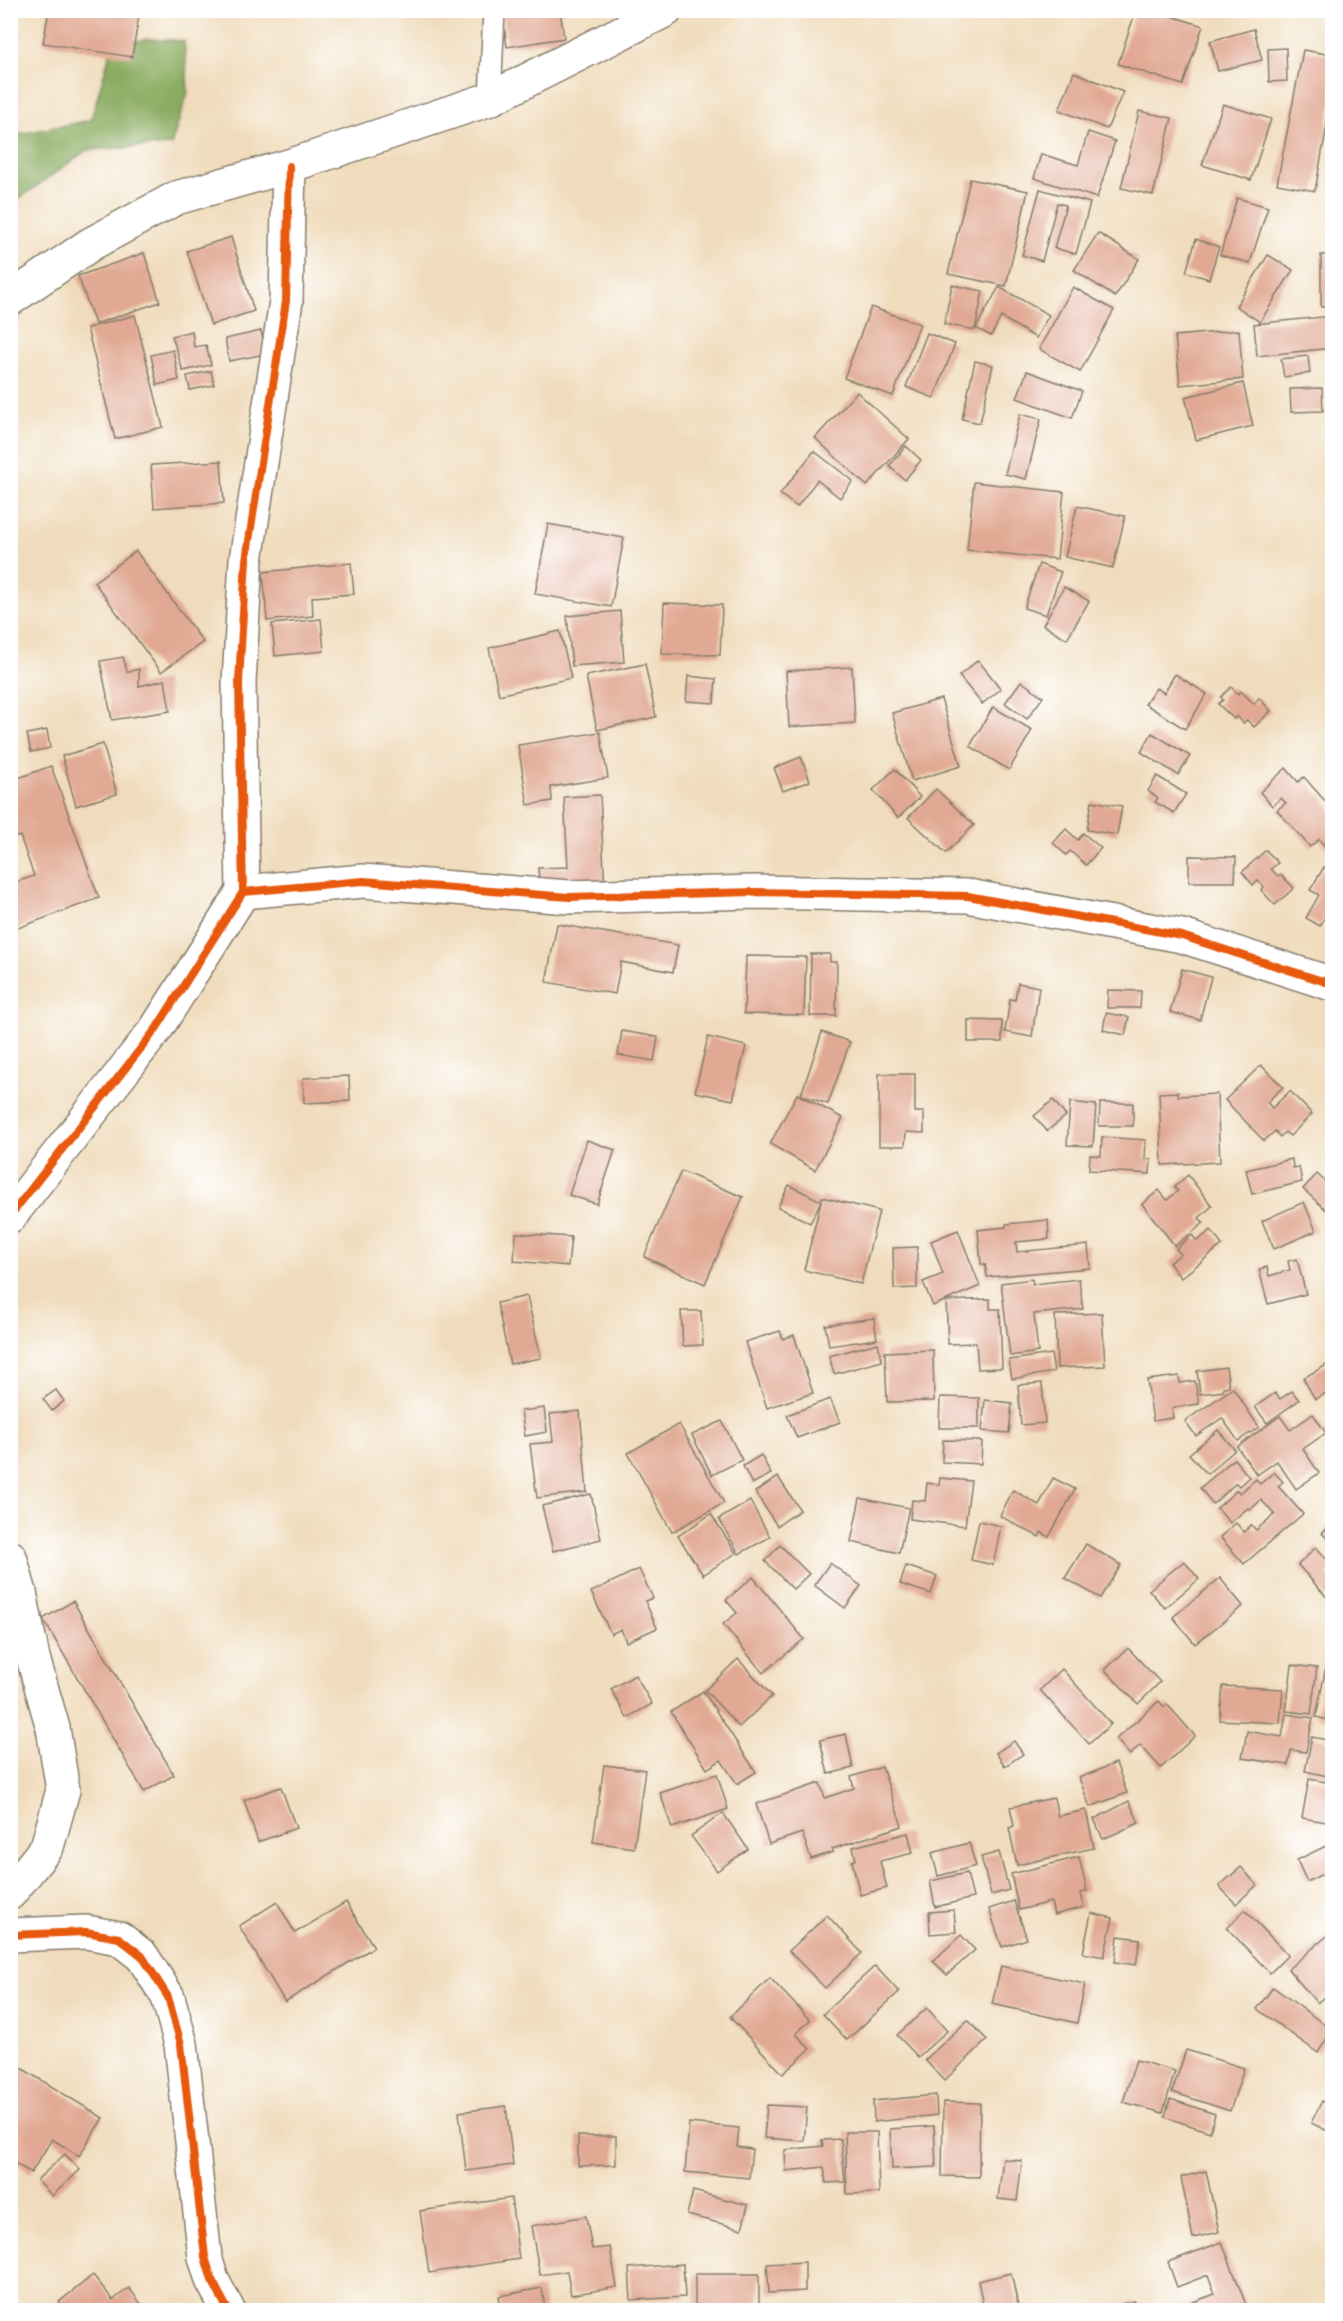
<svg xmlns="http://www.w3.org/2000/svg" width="1343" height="2321" font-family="Pangolin,sans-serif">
<rect width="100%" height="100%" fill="#fff"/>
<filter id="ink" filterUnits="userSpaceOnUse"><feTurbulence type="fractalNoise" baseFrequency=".0167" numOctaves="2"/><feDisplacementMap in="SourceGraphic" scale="12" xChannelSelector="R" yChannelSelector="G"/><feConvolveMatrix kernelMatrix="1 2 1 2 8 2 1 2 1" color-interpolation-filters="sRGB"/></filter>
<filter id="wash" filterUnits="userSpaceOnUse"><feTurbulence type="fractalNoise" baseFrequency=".008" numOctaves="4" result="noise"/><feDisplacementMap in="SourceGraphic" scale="24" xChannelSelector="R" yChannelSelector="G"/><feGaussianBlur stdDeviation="1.35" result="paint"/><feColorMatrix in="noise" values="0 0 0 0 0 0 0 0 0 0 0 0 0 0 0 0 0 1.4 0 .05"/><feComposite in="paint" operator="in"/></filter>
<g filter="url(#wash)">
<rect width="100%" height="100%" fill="#f0dcbc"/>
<path fill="#8aac60" stroke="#53643e" stroke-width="1.5" d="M147 39 184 41 188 92 171 145 87 150 20 198 11 194 10 136 91 120 112 46Z"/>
<g id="blocks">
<g fill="#e1a993">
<path d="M49 10H140L132 57 43 43Z"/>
<path d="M502 10H560L564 38 507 47Z"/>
<path d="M1136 10H1153L1203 26 1183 85 1118 64Z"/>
<path d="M1254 29 1262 60 1218 71 1210 41Z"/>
<path d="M1286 48 1287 81 1269 82 1268 49Z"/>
<path d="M1303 50 1332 55V98L1315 191 1277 184Z"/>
<path d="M1074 72 1123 92 1107 129 1059 110Z"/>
<path d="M1223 104 1271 119 1251 180 1202 165Z"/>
<path d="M1139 111 1172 118 1153 195 1121 188Z"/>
<path d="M1088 132 1115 141 1097 198 1034 178 1041 154 1078 165Z"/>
<path d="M970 179 1028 191 1006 286 948 274Z"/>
<path d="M1040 189 1090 203 1076 254 1054 248 1066 205 1057 203 1042 261 1022 255Z"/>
<path d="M1237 198 1268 207 1250 263 1220 255Z"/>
<path d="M1098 233 1139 259 1115 297 1074 270Z"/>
<path d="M231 237 254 311 211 325 187 251Z"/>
<path d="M1196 239 1219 247 1209 279 1186 272Z"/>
<path d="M144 253 160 302 95 324 78 276Z"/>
<path d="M1268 255 1293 270 1260 322 1236 306Z"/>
<rect x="1321" y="255" width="11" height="52"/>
<path d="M952 285 983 291 975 330 944 324Z"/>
<path d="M999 287 1049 315 1036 338 1001 317 991 336 976 328Z"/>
<path d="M1073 287 1114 310 1080 372 1039 349Z"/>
<path d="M871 307 920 324 893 396 844 378Z"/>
<path d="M135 315 163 427 115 439 87 328Z"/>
<path d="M1332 316V348L1257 356 1254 324Z"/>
<path d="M1239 330 1243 379 1180 385 1175 336Z"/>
<path d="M192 331 194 347 206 345 211 365 183 371 172 336Z"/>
<path d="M261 331 266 354 229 361 225 339Z"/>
<path d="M927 333 955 344 934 398 906 387Z"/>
<path d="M173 350 179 380 157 385 151 355Z"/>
<path d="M1308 356 1310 373 1284 377 1281 359Z"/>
<path d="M975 361 993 365 980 423 962 419Z"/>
<path d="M211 371 214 385 190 390 187 376Z"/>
<path d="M1027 371 1082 391 1072 418 1017 398Z"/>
<path d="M1243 383 1253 426 1196 440 1185 397Z"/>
<path d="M1322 388 1323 411 1291 412 1290 389Z"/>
<path d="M857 392 909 439 867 486 815 438Z"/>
<path d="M1020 414 1041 419 1026 479 1005 474Z"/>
<path d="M906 446 921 460 905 480 889 466Z"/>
<path d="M814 451 853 481 840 498 817 480 797 507 780 494Z"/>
<path d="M221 461 224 503 154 508 151 465Z"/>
<path d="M974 482 1064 492 1057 559 967 550Z"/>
<path d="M1077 506 1125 516 1113 568 1065 557Z"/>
<path d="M548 524 624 538 611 607 535 594Z"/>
<path d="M136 551 203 642 161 672 94 582Z"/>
<path d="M351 563 354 594 312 597 313 616 267 621 263 572Z"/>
<path d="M1039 564 1061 572 1046 615 1024 608Z"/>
<path d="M1064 587 1089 601 1067 639 1043 625Z"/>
<path d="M664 603 722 605 720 655 662 654Z"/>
<path d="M620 611 624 662 572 666 567 616Z"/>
<path d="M321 619 324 651 275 656 272 624Z"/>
<path d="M560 631 571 678 499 695 489 648Z"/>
<path d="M123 657 127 672 139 669V686L165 680 170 711 112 720 100 661Z"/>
<path d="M978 660 1001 689 982 704 959 676Z"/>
<path d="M645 664 656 717 597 730 586 676Z"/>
<path d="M852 667 855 723 789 727 786 671Z"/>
<path d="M1175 674 1207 694 1185 729 1145 704 1156 688 1164 693Z"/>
<path d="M688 676 716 679 714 703 686 701Z"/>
<path d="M1021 681 1043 697 1027 719 1005 703Z"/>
<path d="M1231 687 1238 694 1241 691 1254 704 1259 698 1271 711 1254 727 1247 720 1243 723 1237 716 1234 719 1218 704 1223 700 1221 697Z"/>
<path d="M941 699 961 766 912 781 892 713Z"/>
<path d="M993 707 1032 730 1009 770 970 746Z"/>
<path d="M47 730 50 748 31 752 27 734Z"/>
<path d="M600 732 608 778 551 787 552 801 528 805 518 745Z"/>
<path d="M1152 733 1190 756 1178 775 1141 752Z"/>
<path d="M103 744 117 794 76 806 62 756Z"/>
<path d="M801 757 810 781 783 791 774 768Z"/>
<path d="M51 766 99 898 10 931V884L34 876 20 836 10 839V781Z"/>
<path d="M1286 768 1298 782 1304 777 1332 809V846L1328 850 1319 839 1310 847 1277 810 1286 803 1281 798 1272 806 1260 792Z"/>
<path d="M895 769 920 797 898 818 873 790Z"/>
<path d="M1157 776 1186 794 1174 813 1155 802 1158 798 1148 791Z"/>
<path d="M936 789 974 825 946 853 908 818Z"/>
<path d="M600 795 605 890 540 893 538 868 568 867 564 797Z"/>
<path d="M1092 801 1122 806 1117 835 1087 830Z"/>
<path d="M1066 829 1078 840 1083 833 1101 848 1086 865 1070 851 1066 855 1053 843Z"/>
<path d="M1266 850 1278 863 1271 869 1278 876 1280 874 1294 888 1275 905 1261 890 1264 887 1258 881 1253 885 1242 872Z"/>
<path d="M1189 856 1236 857 1235 882H1189Z"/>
<path d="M1324 867 1332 872V905L1320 926 1306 918 1319 895 1310 890Z"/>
<path d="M557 924 678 945 673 972 621 962 615 994 546 982Z"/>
<path d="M811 954H830V962H837L836 1016H810Z"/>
<path d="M746 956 806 957 804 1015 744 1014Z"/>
<path d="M1182 969 1211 977 1200 1020 1170 1012Z"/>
<path d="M1018 983 1039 987 1032 1037 1005 1032 1010 999 1015 1000Z"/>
<path d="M1108 990 1141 991 1140 1008H1107Z"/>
<path d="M1106 1013 1129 1017 1125 1035 1103 1030Z"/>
<path d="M968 1020 1002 1021V1042H968Z"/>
<path d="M622 1031 658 1037 654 1061 618 1055Z"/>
<path d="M822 1032 850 1042 828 1104 801 1095Z"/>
<path d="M708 1037 746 1046 733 1100 695 1092Z"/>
<path d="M1261 1065 1283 1087 1267 1102 1272 1108 1290 1091 1312 1114 1290 1136 1285 1132 1280 1137 1275 1131 1264 1141 1225 1100Z"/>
<path d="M879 1074H915V1112H924V1133L906 1132 905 1146H879Z"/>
<path d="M349 1076 350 1101 304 1103 303 1078Z"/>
<path d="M1178 1092V1096L1217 1094 1220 1162 1162 1165 1159 1093Z"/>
<path d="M797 1094 843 1118 815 1170 770 1144Z"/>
<path d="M1053 1100 1066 1116 1047 1131 1034 1116Z"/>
<path d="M1070 1102 1096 1105 1093 1146 1067 1145Z"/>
<path d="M1100 1103H1133V1126H1099Z"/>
<path d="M1102 1137 1146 1140 1145 1159H1151L1150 1174 1089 1170 1090 1155 1101 1156Z"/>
<path d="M587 1140 615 1150 597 1204 569 1195Z"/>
<path d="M1292 1159 1293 1168 1299 1167 1302 1182 1252 1194 1246 1170Z"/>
<path d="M681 1171 743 1197 705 1284 644 1257Z"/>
<path d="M1317 1174 1332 1188V1215L1303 1189Z"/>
<path d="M1188 1175 1212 1206 1199 1218 1204 1223 1175 1246 1142 1204 1159 1190 1167 1200 1178 1191 1174 1187Z"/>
<path d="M789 1185 821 1201 810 1223 778 1207Z"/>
<path d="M822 1197 879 1211 861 1284 804 1270Z"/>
<path d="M1304 1202 1316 1231 1274 1249 1262 1221Z"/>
<path d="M1048 1220 1049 1239 1016 1242 1017 1252 1088 1245 1090 1268 987 1277 985 1264H981L978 1230 1006 1227V1224Z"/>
<path d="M958 1230 980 1286 933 1306 923 1282 943 1274 931 1241Z"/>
<path d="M1211 1230 1222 1245 1181 1278 1169 1263 1181 1254 1176 1249 1192 1235 1197 1241Z"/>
<path d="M516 1233 571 1237 568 1266 514 1261Z"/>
<path d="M917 1247V1288L894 1289 893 1248Z"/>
<path d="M1297 1259 1306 1294 1268 1304 1259 1269 1267 1267 1269 1276 1290 1270 1288 1261Z"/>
<path d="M1032 1279 1033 1284 1079 1279 1083 1309 1034 1314 1038 1352 1010 1356 1001 1283Z"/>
<path d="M527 1296 541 1358 510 1364 497 1303Z"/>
<path d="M990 1299V1309H1000L1002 1368 978 1369 976 1343 948 1344 946 1301Z"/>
<path d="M681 1311H701L703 1345 683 1346Z"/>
<path d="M1102 1313 1105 1366 1057 1368 1055 1315Z"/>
<path d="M874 1318 877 1339 829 1346 825 1325Z"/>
<path d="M780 1331 783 1339 794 1335 813 1393 767 1408 745 1342Z"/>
<path d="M878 1343 882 1361 834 1374 829 1356Z"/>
<path d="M933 1350 934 1401 887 1402 885 1352Z"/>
<path d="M1051 1354 1054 1372 1012 1379 1009 1360Z"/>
<path d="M1332 1362V1390L1315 1399 1303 1378Z"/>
<path d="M1226 1367 1229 1386 1223 1387 1224 1391 1200 1394 1197 1371Z"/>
<path d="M1179 1376 1180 1383 1195 1381 1199 1404 1172 1408 1173 1418 1153 1421 1147 1380Z"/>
<path d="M1042 1383 1045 1423 1021 1425 1018 1385Z"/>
<path d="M1233 1388 1259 1427 1238 1441 1222 1418 1196 1436 1185 1421Z"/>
<path d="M56 1390 64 1401 52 1411 43 1399Z"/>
<path d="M1292 1391 1299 1400 1267 1423 1255 1407 1275 1393 1280 1399Z"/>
<path d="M940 1397 979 1398V1428H939Z"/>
<path d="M830 1399 840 1422 797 1438 787 1415Z"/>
<path d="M985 1400 1012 1403 1009 1433 982 1431Z"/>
<path d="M544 1408 547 1432 525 1436 521 1411Z"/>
<path d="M580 1411 587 1492 537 1498 530 1444 553 1442 550 1414Z"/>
<path d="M1313 1414 1326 1433 1303 1449 1319 1473 1296 1489 1277 1461 1257 1475 1237 1447 1280 1416 1290 1430Z"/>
<path d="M722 1421 742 1460 712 1475 692 1435Z"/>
<path d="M679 1424 724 1503 672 1532 628 1453Z"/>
<path d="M1218 1430 1235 1450 1207 1474 1189 1454Z"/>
<path d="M943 1440 982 1441 981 1464 942 1462Z"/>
<path d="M761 1455 771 1474 752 1484 743 1466Z"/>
<path d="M1234 1459 1249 1477 1239 1486 1236 1483 1213 1504 1200 1488Z"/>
<path d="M1274 1472 1283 1482 1278 1486 1303 1514 1244 1564 1220 1537 1236 1523 1244 1532 1251 1525 1256 1530 1275 1514 1261 1500 1250 1510 1248 1508 1230 1523 1217 1508 1237 1490 1240 1493 1256 1479 1260 1484Z"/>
<path d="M778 1477 800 1510 777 1526 755 1492Z"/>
<path d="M940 1478 971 1481 965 1526 910 1519 912 1500 925 1501 927 1483 939 1485Z"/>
<path d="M1053 1478 1075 1489 1049 1537 1041 1532 1039 1537 1000 1516 1013 1490 1039 1505Z"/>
<path d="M591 1494 601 1539 553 1551 542 1506Z"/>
<path d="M860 1498 909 1508 899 1553 851 1542Z"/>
<path d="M750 1501 770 1537 739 1554 719 1519Z"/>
<path d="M711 1514 736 1553 703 1575 678 1536Z"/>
<path d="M979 1521 1001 1526 993 1565 971 1560Z"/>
<path d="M1332 1524V1544L1322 1533Z"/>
<path d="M1086 1544 1121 1565 1100 1598 1065 1578Z"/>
<path d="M780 1545 809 1574 793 1589 765 1561Z"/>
<path d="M1316 1547 1332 1565V1570L1327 1575 1332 1580V1603L1298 1565Z"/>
<path d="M1184 1561 1199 1579 1165 1608 1149 1590Z"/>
<path d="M830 1563 861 1586 845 1608 814 1585Z"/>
<path d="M906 1566 937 1576 931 1594 900 1584Z"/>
<path d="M639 1569 653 1598 645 1601 657 1628 626 1642 621 1629 611 1634 591 1592Z"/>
<path d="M753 1577 804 1639 763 1673 723 1624 737 1613 726 1600Z"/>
<path d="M1220 1578 1243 1606 1195 1644 1173 1617Z"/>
<path d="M73 1601 174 1775 144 1792 43 1619Z"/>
<path d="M1128 1648 1160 1682 1138 1704 1105 1670Z"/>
<path d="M738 1659 772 1696 739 1727 705 1690Z"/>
<path d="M1292 1665 1317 1668 1311 1714 1286 1711Z"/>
<path d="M1062 1669 1111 1724 1089 1744 1040 1690Z"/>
<path d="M1325 1671 1332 1672V1721L1316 1717Z"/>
<path d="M635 1675 652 1704 627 1718 611 1689Z"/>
<path d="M1223 1686 1283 1689 1280 1723 1220 1720Z"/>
<path d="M703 1691 756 1772 737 1784 721 1760 707 1769 671 1712Z"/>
<path d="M1159 1701 1164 1707 1167 1704 1195 1736 1161 1768 1140 1745 1130 1755 1116 1739Z"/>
<path d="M1286 1714 1313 1718 1306 1752 1291 1750 1288 1765 1242 1758 1247 1731 1282 1737Z"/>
<path d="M846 1734 853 1768 828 1774 820 1740Z"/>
<path d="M1312 1737 1332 1741V1777L1305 1771Z"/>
<path d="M1014 1741 1023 1754 1005 1766 996 1753Z"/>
<path d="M1116 1763 1127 1793 1090 1807 1079 1778Z"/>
<path d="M604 1765 645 1770 634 1848 593 1842Z"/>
<path d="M882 1767 902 1826 832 1849 833 1852 811 1859 802 1833 769 1844 756 1804 820 1783 825 1798 854 1788 851 1777Z"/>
<path d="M717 1774 728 1809 672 1828 660 1793Z"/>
<path d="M1309 1779 1332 1783 1326 1822 1302 1818Z"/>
<path d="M281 1787 296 1828 258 1842 244 1800Z"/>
<path d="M1054 1798 1058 1816 1086 1810 1094 1848 1017 1865 1009 1828 1014 1826 1010 1807Z"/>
<path d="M1129 1801 1139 1823 1103 1839 1094 1819Z"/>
<path d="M723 1813 748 1849 717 1871 691 1836Z"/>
<path d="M908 1833 913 1853 880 1861 887 1888 860 1895 852 1861 856 1860 853 1847Z"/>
<path d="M969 1843 976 1866 938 1876 932 1853Z"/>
<path d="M1332 1843V1869L1307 1882 1297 1860Z"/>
<path d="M999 1852 1009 1890 991 1895 981 1857Z"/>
<path d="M1079 1857 1087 1891 1081 1893 1084 1907 1054 1915 1051 1902 1019 1910 1011 1874Z"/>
<path d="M1241 1867 1257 1885 1236 1904 1219 1886Z"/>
<path d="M967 1873 973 1898 935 1907 930 1881Z"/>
<path d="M1014 1901 1027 1939 1002 1947 989 1909Z"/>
<path d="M277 1902 295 1933 346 1902 374 1947 285 2002 239 1926Z"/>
<path d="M954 1910 956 1932 930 1934 929 1912Z"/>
<path d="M1245 1910 1288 1955 1270 1973 1227 1928Z"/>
<path d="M1091 1913 1113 1918 1104 1957 1083 1953Z"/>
<path d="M827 1915 862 1953 825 1988 789 1951Z"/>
<path d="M1332 1932V1990L1317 2003 1288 1969Z"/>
<path d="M961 1935 975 1950 947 1975 933 1961Z"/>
<path d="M1118 1936 1140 1939 1136 1965 1115 1962Z"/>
<path d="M875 1966 899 1992 847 2040 823 2014Z"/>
<path d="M1001 1966 1085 1984 1077 2023 992 2004Z"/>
<path d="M770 1978 810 2020 796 2034 810 2049 783 2074 730 2017Z"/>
<path d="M1273 1987 1332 2030 1318 2053 1257 2009Z"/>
<path d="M927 2008 947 2031 918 2057 897 2035Z"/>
<path d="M968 2020 987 2040 944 2081 925 2060Z"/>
<path d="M1186 2050 1244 2068 1230 2111 1172 2092Z"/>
<path d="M1136 2060 1175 2071 1163 2113 1123 2102Z"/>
<path d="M10 2061 103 2118 79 2156 52 2139 31 2173 10 2160Z"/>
<path d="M936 2095 937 2115 874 2122 873 2101Z"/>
<path d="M1170 2099 1215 2114 1210 2132 1165 2117Z"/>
<path d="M1322 2101 1332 2106V2133L1311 2123Z"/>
<path d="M943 2102 980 2103 979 2177 942 2176Z"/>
<path d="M767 2105 807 2107 804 2141 764 2138Z"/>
<path d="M506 2106 513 2165 466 2171 459 2112Z"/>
<path d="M689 2123 739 2128 737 2147 752 2149 749 2178 685 2172Z"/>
<path d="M934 2126 936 2167 892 2169 890 2129Z"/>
<path d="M845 2132H877L879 2193 847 2194Z"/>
<path d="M578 2136H616V2165L578 2166Z"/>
<path d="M841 2139 845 2182 826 2183 824 2167 786 2171 785 2150 823 2146 822 2140Z"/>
<path d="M65 2154 80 2170 52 2196 37 2180Z"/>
<path d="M1003 2159 1022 2161 1017 2201 998 2199Z"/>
<path d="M1206 2171 1219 2232 1193 2238 1181 2177Z"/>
<path d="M693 2191 748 2205 742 2229 687 2215Z"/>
<path d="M511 2198 519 2259 429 2273 420 2211Z"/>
<path d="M586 2216 592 2249 610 2247 617 2287 571 2295 567 2271 540 2275 531 2226Z"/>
<path d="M1222 2242 1248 2310H1178L1177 2308 1215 2294 1208 2275 1177 2287 1168 2262Z"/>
<path d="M805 2262V2291L769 2293 767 2264Z"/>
<path d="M683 2264 685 2297 631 2300 629 2268Z"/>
<path d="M1011 2273 1019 2310H984L978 2281Z"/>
<rect x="695" y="2274" width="64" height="36"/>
<path d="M93 2275 113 2300 129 2288 146 2310H65L59 2302Z"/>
<path d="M542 2288 545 2310H502L499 2296Z"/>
<path d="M1134 2301 1136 2310H1112L1111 2307Z"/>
</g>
</g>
</g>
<g filter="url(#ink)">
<use href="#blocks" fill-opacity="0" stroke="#867c6c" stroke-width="1.5"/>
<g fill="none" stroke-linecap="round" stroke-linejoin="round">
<g stroke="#867c6c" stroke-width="24">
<path id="lane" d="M490 99 494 10"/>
</g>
<g stroke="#867c6c" stroke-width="36">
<g id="street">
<path d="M10 299 91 244 176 198 289 166 490 99 666 10"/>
<path d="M243 892 363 881 569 897 754 892 968 896 1182 936 1332 984"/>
<path d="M10 1216 156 1029 243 892 239 682 246 560 286 301 289 166"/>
<path d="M10 1557 20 1593 33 1658 53 1728 63 1790 47 1847 10 1893"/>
<path d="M10 1935 86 1932 119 1938 142 1956 168 1997 181 2044 205 2257 212 2280 228 2310"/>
</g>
</g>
<use href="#lane" stroke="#fff" stroke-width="21"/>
<use href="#street" stroke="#fff" stroke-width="33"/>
<g stroke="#fff" stroke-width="11">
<g id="cycleway">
<path d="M243 892 363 881 569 897 754 892 968 896 1182 936 1332 984"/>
<path d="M10 1216 156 1029 243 892 239 682 246 560 286 301 289 166"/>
<path d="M10 1935 86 1932 119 1938 142 1956 168 1997 181 2044 205 2257 212 2280 228 2310"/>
</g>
</g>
<use href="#cycleway" stroke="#e8590c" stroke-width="8"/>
</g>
</g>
<rect width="1343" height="2321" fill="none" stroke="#fff" stroke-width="36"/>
</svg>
